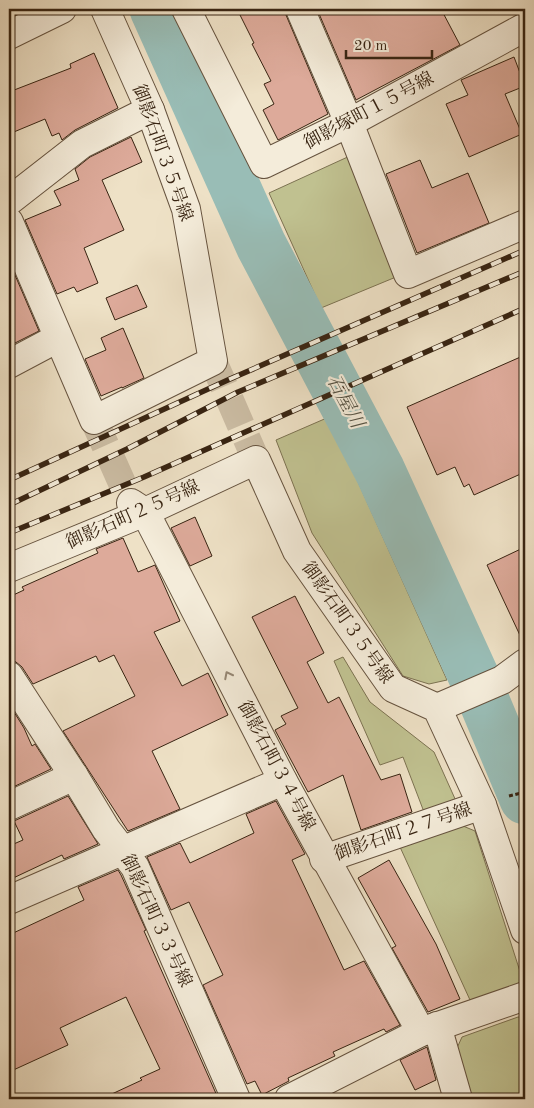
<svg xmlns="http://www.w3.org/2000/svg" width="534" height="1108" font-family="'Old Standard TT','Noto Serif JP',serif">
<rect width="100%" height="100%" fill="#eee1c6"/>
<filter id="stains"><feTurbulence type="fractalNoise" baseFrequency=".004" numOctaves="4"/><feColorMatrix values="0 0 0 0 .2 0 0 0 0 .09 0 0 0 0 .02 0 0 0 .5 -.17"/></filter>
<radialGradient id="worn" r=".72"><stop offset=".6" stop-color="#630" stop-opacity="0"/><stop offset="1" stop-color="#630" stop-opacity=".3"/></radialGradient>
<g fill="#c0c190" stroke="#7c7251">
<path d="M352 155 396 277 321 308 269 193Z"/>
<path d="M329 417 447 680 429 684 403 676 312 533 276 440Z"/>
<path d="M343 657 370 702 434 752 456 801 424 812 403 757 380 765 334 661Z"/>
<path d="M463 826 475 831 524 984 470 1000 400 847Z"/>
<path d="M518 1017H525V1099H465L452 1059 462 1037Z"/>
</g>
<g fill="none" stroke-linecap="round" stroke-linejoin="round">
<path stroke="#99bdb6" stroke-width="51" d="M155 9 261 245 380 471 474 677 525 799"/>
</g>
<g fill="#ddaa9a" stroke="#382412">
<path d="M237 9H285L286 15 328 114 278 140 263 110 274 104 264 84 271 81 252 44 254 43Z"/>
<path d="M317 9H441L460 45 356 100Z"/>
<path d="M94 53 118 108 75 130 62 140 59 133 52 136 45 119 9 134V92L71 68 70 64Z"/>
<path d="M514 57 525 86 505 94 522 134 469 157 446 104 468 95 461 80Z"/>
<path d="M131 137 142 162 102 180 124 230 84 248 98 283 77 292 74 287 57 294 25 220 61 205 54 191 79 180 75 169 90 157Z"/>
<path d="M420 160 432 188 468 173 489 223 417 253 386 174Z"/>
<path d="M9 261 39 331 9 346Z"/>
<path d="M137 285 147 307 115 320 106 298Z"/>
<path d="M123 328 144 378 122 388V387L101 396 85 359 106 350 101 338Z"/>
<path d="M525 355V472L474 495 469 484 464 487 455 467 437 475 407 407Z"/>
<path d="M195 517 212 556 190 566 171 528Z"/>
<path d="M123 538 138 572 155 565 180 621 154 632 182 686 208 673 228 715 152 751 180 809 128 831 63 731 135 696 114 655 99 662 96 656 33 684 22 667 16 662 9 660V597L24 590 22 587 98 553 96 549Z"/>
<path d="M525 547V646L487 565Z"/>
<path d="M295 596 324 653 307 662 328 703 339 697 381 780 400 774 412 812 361 830 343 775 308 792 275 730 286 724 281 716 298 708 252 617Z"/>
<path d="M9 704 24 728 32 746 35 744 51 769 9 789Z"/>
<path d="M68 796 98 844 64 859 62 855 9 880V846L23 840 14 821Z"/>
<path d="M276 801 305 854 292 860 344 970 364 961 400 1025 386 1032 384 1029 333 1052 335 1056 288 1078 289 1081 262 1095 255 1081 247 1084 203 985 223 975 189 902 171 910 147 857 180 843 190 863 254 833 246 814Z"/>
<path d="M389 860 436 944 460 999 428 1012 392 948 396 946 358 878Z"/>
<path d="M118 870 121 875 146 930 144 931 218 1098 215 1099H101L142 1080 140 1078 160 1069 126 997 60 1028 68 1045 9 1072V935L84 900 78 887Z"/>
<path d="M427 1047 436 1080 415 1090 400 1060Z"/>
</g>
<g fill="none" stroke-linecap="round" stroke-linejoin="round">
<g stroke="#cabba2" stroke-width="28" stroke-dasharray="28 14" stroke-linecap="butt">
<path d="M213 361 256 460"/>
<path d="M94 420 131 503"/>
</g>
<g stroke="#66533f" stroke-width="30">
<g id="minor">
<path d="M186 9 264 164 349 123 525 27"/>
<path d="M300 9 349 123 408 274 525 224"/>
<path d="M9 35 62 9"/>
<path d="M9 201 82 144 150 110"/>
<path d="M9 222 94 420 213 361 186 209 150 110 105 9"/>
<path d="M9 364 58 338"/>
<path d="M131 503 145 512 283 781 421 1032"/>
<path d="M9 568 145 512 256 460 297 551 393 688 437 708 482 805 525 930"/>
<path d="M9 676 74 776 106 829 135 867 236 1099"/>
<path d="M437 708 502 680 525 663"/>
<path d="M9 806 74 776"/>
<path d="M324 859 482 805"/>
<path d="M9 900 283 781"/>
<path d="M437 1026 458 1099"/>
<path d="M289 1099 421 1032 525 996"/>
</g>
</g>
<path stroke="#382412" stroke-width="3" stroke-dasharray="4 2.5" stroke-linecap="butt" d="M509 796 525 792"/>
<use href="#minor" stroke="#f4ecda" stroke-width="28"/>
<g stroke="#382412" stroke-width="5.5">
<g id="rail">
<path d="M9 480 230 379 525 250"/>
<path d="M9 505 127 449 238 392 525 271"/>
<path d="M9 533 144 477 525 308"/>
</g>
</g>
<use href="#rail" stroke="#f4ecda" stroke-width="4" stroke-dasharray="11" stroke-linecap="butt"/>
</g>
<defs><path id="oneway-chevron" d="M-2-3.5L2.5 0L-2 3.5" fill="none" stroke-width="1.6" stroke-linecap="round" stroke-linejoin="round" transform="scale(1.25)"/></defs>
<use stroke="#968876" href="#oneway-chevron" transform="translate(228 675) rotate(-117)"/>
<g text-anchor="middle" dominant-baseline="central" stroke-width="4.5" stroke-linejoin="round" paint-order="stroke">
<g font-size="18" fill="#382412" stroke="#f4ecda">
<text transform="translate(369 111) rotate(-28)">御影塚町１５号線</text>
<text transform="translate(162 153) rotate(70)">御影石町３５号線</text>
<text transform="translate(133 515) rotate(-24)">御影石町２５号線</text>
<text transform="translate(347 623) rotate(55)">御影石町３５号線</text>
<text transform="translate(276 766) rotate(62)">御影石町３４号線</text>
<text transform="translate(403 832) rotate(-19)">御影石町２７号線</text>
<text transform="translate(156 921) rotate(65)">御影石町３３号線</text>
</g>
<g font-size="19" font-style="italic" fill="#555243" stroke="#f4ecda">
<text transform="translate(344 402) rotate(62)">石屋川</text>
</g>
</g>
<rect width="534" height="1108" fill="none" stroke="#eee1c6" stroke-width="30"/>
<rect x="10" y="10" width="514" height="1088" fill="none" stroke="#382412" stroke-width="2.5"/>
<rect x="15" y="15" width="504" height="1078" fill="none" stroke="#382412"/>
<path d="M346 50v8h86v-8" fill="none" stroke="#382412" stroke-width="2.5"/>
<text x="354" y="50" font-size="15" fill="#382412" stroke="#f4ecda" stroke-width="4" paint-order="stroke">20 m</text>
<rect width="100%" height="100%" filter="url(#stains)"/>
<rect width="100%" height="100%" fill="url(#worn)"/>
</svg>
